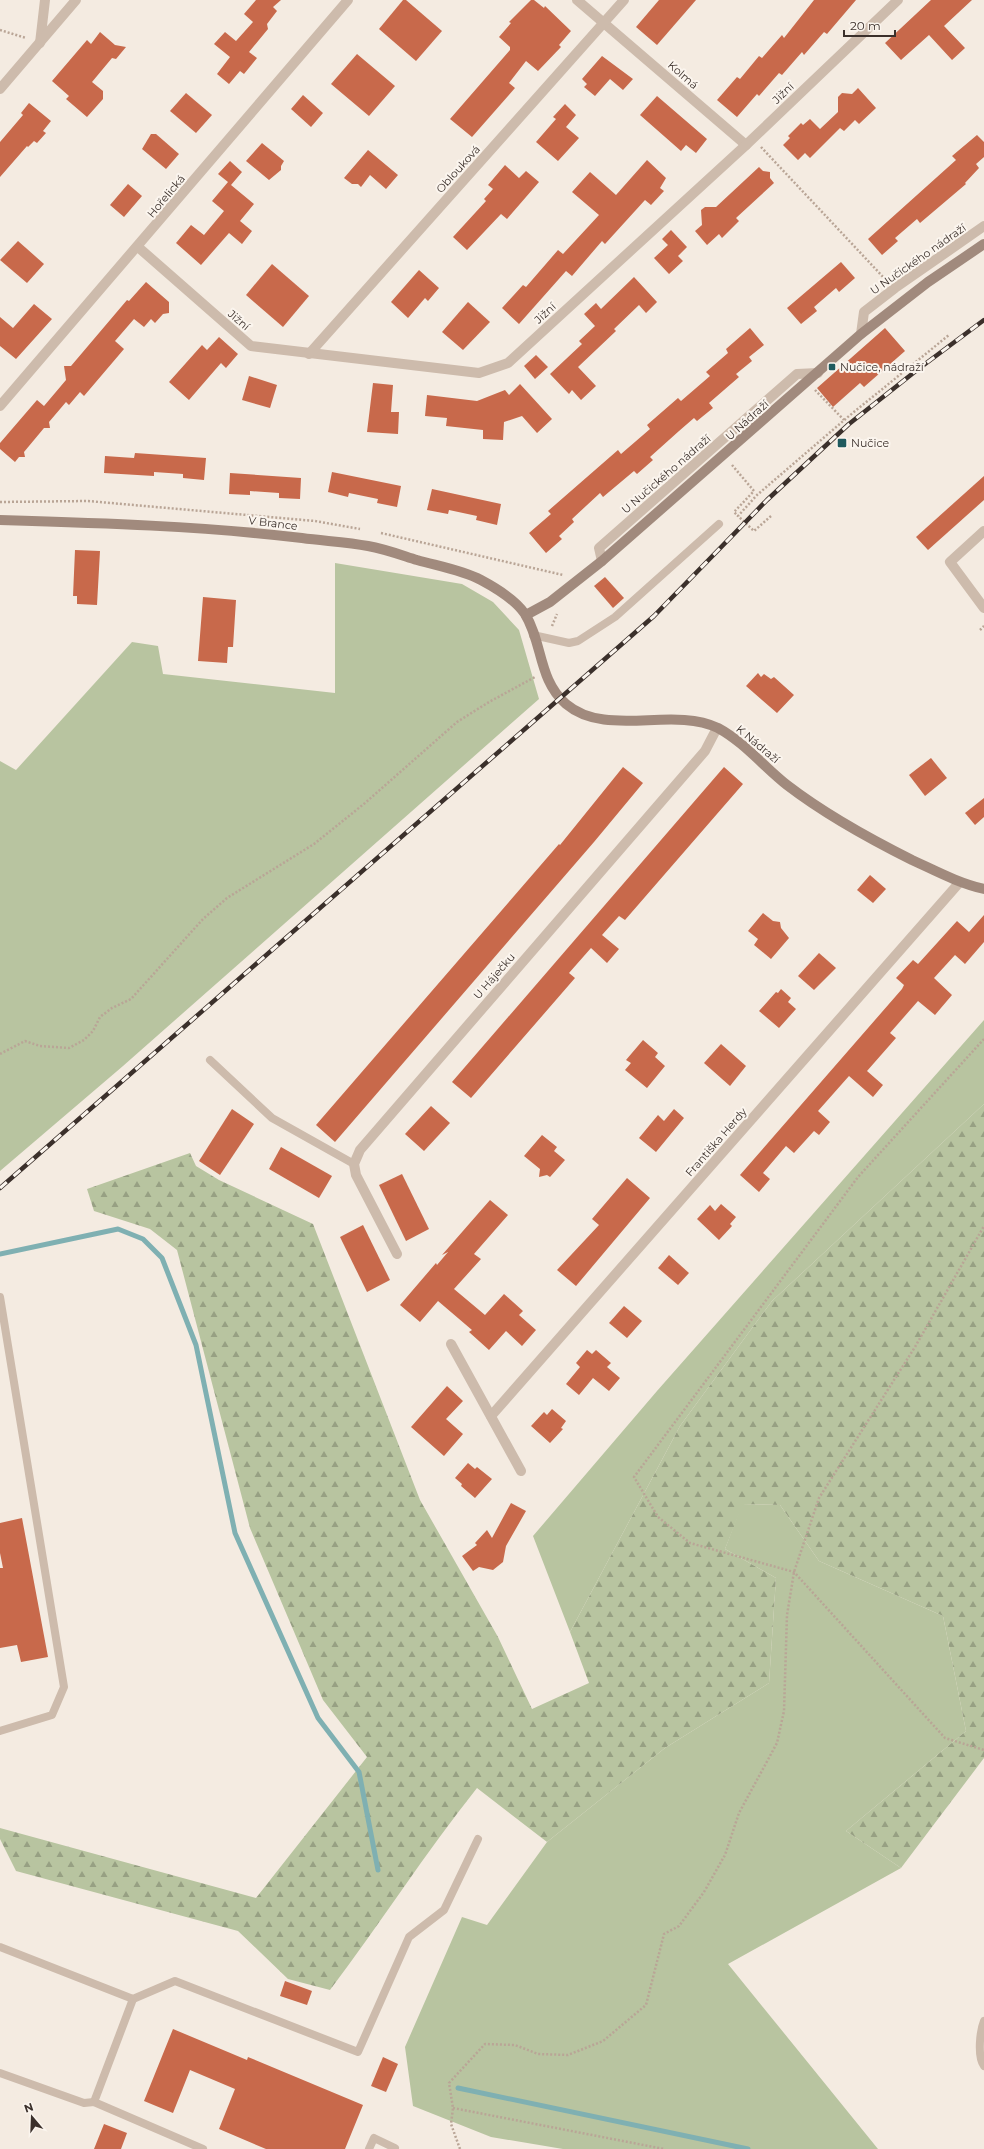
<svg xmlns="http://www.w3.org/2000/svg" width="984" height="2149" font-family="Montserrat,sans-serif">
<defs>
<pattern id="forest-firs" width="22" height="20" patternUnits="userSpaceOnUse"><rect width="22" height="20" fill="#b8c4a0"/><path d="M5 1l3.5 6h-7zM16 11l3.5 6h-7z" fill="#97a083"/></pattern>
</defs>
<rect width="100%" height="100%" fill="#f4ebe1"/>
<g fill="#b8c4a0">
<path d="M335 563 462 584 493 602 519 630 539 699 123 1066 0 1171V761L16 770 132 642 158 646 163 674 335 693Z"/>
<path d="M984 1020V1104L772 1301 680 1426 570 1632 533 1536 657 1391Z"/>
<path d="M742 1504 780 1505 819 1561 943 1616 966 1731 846 1831 901 1868 728 1964 878 2149H563L491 2137 413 2106 405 2047 462 1917 487 1925 547 1842 665 1748 769 1683 776 1578 725 1549Z"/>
</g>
<path fill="url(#forest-firs)" d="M984 1104V1758L901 1868 846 1831 966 1731 943 1616 819 1561 780 1505 743 1504 725 1549 776 1578 769 1683 665 1748 547 1842 477 1788C425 1853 380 1924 330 1990L288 1979 238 1931 16 1871 0 1839V1828L256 1898 367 1757 323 1700 250 1528 177 1250 150 1229 94 1211 87 1189 190 1153 196 1166 219 1180 313 1224 420 1500 498 1637 532 1709 589 1683 570 1632 680 1426 772 1301Z"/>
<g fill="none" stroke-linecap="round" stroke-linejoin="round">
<g stroke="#7fb0b2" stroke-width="5">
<path d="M0 1254 118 1229 143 1239 162 1258 196 1345 235 1533 318 1718 359 1772 378 1870"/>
<path d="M458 2088 748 2149"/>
</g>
</g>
<g fill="#c8694b">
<path d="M256 0H281L273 7 277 11 267 24 268 29 249 52 257 58 244 74 240 71 229 84 217 74 230 57 214 44 225 32 236 41 253 22 244 14Z"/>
<path d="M403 0H406L442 31 416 61 379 29Z"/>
<path d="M531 0H534L544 8 545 6 571 31 559 45 561 47 538 71 526 61 509 83 515 88 472 137 450 119 510 50V47L499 37 511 23 509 22Z"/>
<path d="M659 0H696L657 45 636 27Z"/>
<path d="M814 0H856L827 34 824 32 804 55 802 52 782 75 779 73 759 96 757 94 737 117 717 100 737 77 740 79 759 56 762 58 782 35 784 38Z"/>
<path d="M931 0H972L944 26 965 48 952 60 929 35 901 60 885 43Z"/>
<path d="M100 32 115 45 126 47 116 59 112 58 92 82 103 91V99L87 117 66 99 69 96 52 81 87 40 91 44Z"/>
<path d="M357 54 395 86 369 116 331 84Z"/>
<path d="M602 56 633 79 623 90 610 79 595 96 584 87 587 84 582 79Z"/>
<path d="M858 88 876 108 859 124 855 120 844 131 840 128 810 158 805 153 798 160 783 145 790 138 788 136 801 123 803 125 810 119 820 129 838 112V97L842 93 852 94Z"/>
<path d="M186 93 212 115 196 133 170 111Z"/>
<path d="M303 95 323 113 311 127 291 109Z"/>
<path d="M657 96 707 139 696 153 686 145 681 151 640 115Z"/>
<path d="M29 103 51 121 43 131 46 133 37 143 34 141 28 147 27 146 0 177V142L23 115 21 113Z"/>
<path d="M565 104 576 115 566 127 579 138 558 161 536 142 556 119 553 117Z"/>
<path d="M151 134H156L179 154 166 169 142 149Z"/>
<path d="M977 135 984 142V157L976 164 979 168 965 183 966 184 920 223 917 219 895 238 898 241 882 255 868 239 956 160 952 156Z"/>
<path d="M262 143 284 161 281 166V170L269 180 246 161Z"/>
<path d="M368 150 398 175 386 189 370 175 361 187 358 184H352L344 178Z"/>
<path d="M647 160 666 178 660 188 664 191 651 205 645 200 605 244 602 241 572 276 566 271 519 324 502 308 523 285 526 287 558 250 563 254 599 215 572 192 590 172 616 195Z"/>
<path d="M230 161 242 172 231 185 254 204 240 221 252 231 242 244 229 233 201 265 176 243 191 225 204 235 224 211 212 201 228 182 218 174Z"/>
<path d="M505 165 519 178 526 171 539 182 507 219 501 214 467 250 453 237 486 201 484 199 493 189 488 185Z"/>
<path d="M759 167 763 171 770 172V178L774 183 736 218 739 221 722 238 719 234 707 245 695 231 702 225 701 210 705 207H716Z"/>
<path d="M128 184 142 196 124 217 110 205Z"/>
<path d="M671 230 687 247 678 256 683 261 669 274 654 258 668 245 662 239Z"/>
<path d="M18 241 44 264 27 283 0 260Z"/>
<path d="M841 262 855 278 839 292 836 288 814 307 817 311 801 324 787 308Z"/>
<path d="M272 264 309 296 283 327 246 295Z"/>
<path d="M419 270 439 288 428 301 425 298 408 318 391 302Z"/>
<path d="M634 277 657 302 646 313 639 305 614 329 616 331 578 367 596 386 581 400 572 390 569 394 550 374 582 344 579 341 595 326 584 314 596 303 601 309Z"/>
<path d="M146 282 169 302V313L163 314 155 323 151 319 144 327 134 319 115 341 124 349 84 396 80 392 69 405 66 402 49 422 50 428H44L24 452 25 457H19L15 462 0 449V443L37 400 44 406 66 380 64 366H71L127 300 129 301Z"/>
<path d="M468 302 490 322 463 350 442 332Z"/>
<path d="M34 304 52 319 16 359 0 346V317L13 328Z"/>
<path d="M750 328 764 345 749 357 752 361 736 374 739 377 709 403 713 408 697 421 694 418 679 431 650 457 653 460 637 474 634 471 603 497 600 493 572 519 574 522 559 536 562 539 546 553 529 533 551 514 548 511 618 450 621 454 650 429 647 425 678 398 681 401 710 376 706 372 728 353 726 349Z"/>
<path d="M885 328 905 351 864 387 860 383 833 407 817 388Z"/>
<path d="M219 337 238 354 226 368 221 363 189 400 169 382 202 345 207 350Z"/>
<path d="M536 355 548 367 535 379 524 366Z"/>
<path d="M249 376 277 385 270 408 242 400Z"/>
<path d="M373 383 393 385 391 412H399L398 434 367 432Z"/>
<path d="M520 384 552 419 537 433 522 416 504 422 503 440 483 439V430L446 426 447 418 425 416 427 395 477 401 505 390 509 395Z"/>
<path d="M135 453 206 458 204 480 183 478V474L154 472V476L104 473 105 456 134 458Z"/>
<path d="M332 472 401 486 397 507 377 503 378 499 349 493 348 497 328 492Z"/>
<path d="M230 473 301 478 300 499 279 498V493L250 491V495L229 494Z"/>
<path d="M984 476V500L928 550 916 537Z"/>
<path d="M432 489 501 504 497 525 476 520 477 516 449 510 448 514 427 510Z"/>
<path d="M75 550 100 551 97 605 77 604V596H73Z"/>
<path d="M605 577 624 598 613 608 594 586Z"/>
<path d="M203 597 236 600 233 647H228L227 663 198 661Z"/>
<path d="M758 673 761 677 764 674 771 679 774 677 794 695 777 713 746 686Z"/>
<path d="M931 758 947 778 925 796 909 775Z"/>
<path d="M623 767 643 783 594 842 335 1142 316 1125 559 844 560 845Z"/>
<path d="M724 767 743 784 625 920 619 916 602 935 619 949 607 963 591 948 569 973 575 978 471 1098 452 1082Z"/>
<path d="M984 798V817L975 825 965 813Z"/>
<path d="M870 875 886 889 873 903 857 890Z"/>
<path d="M763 913 773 921 780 922 781 928 789 938 771 959 754 945 758 939 748 931Z"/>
<path d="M984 915V942L965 964 955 955 934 978 952 995 935 1015 918 1001 890 1033 896 1038 867 1071 883 1085 873 1097 849 1076 818 1111 830 1122 819 1135 814 1131 794 1153 786 1146 763 1173 770 1179 759 1192 740 1175 902 989 904 985 896 978 913 960 918 964 957 921 969 932Z"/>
<path d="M819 953 836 968 814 990 798 976Z"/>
<path d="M781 989 791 998 788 1002 796 1009 779 1028 759 1011 776 992 778 993Z"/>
<path d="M643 1040 658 1053 655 1057 665 1066 647 1088 625 1070 631 1063 626 1060Z"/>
<path d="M721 1044 746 1066 730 1086 704 1063Z"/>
<path d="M431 1106 450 1123 424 1151 405 1134Z"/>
<path d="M232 1109 254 1124 220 1175 199 1161Z"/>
<path d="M674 1109 684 1118 656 1152 639 1138 658 1115 664 1121Z"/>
<path d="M542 1135 557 1147 554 1151 565 1160 550 1177 547 1175 539 1177 540 1169 524 1156Z"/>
<path d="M281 1147 332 1176 319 1198 269 1169Z"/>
<path d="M402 1174 429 1229 406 1241 379 1185Z"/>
<path d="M627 1178 650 1198 576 1286 557 1270 599 1225 592 1219Z"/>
<path d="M490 1200 508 1215 474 1254 481 1259 454 1289 485 1315 504 1294 523 1311 519 1315 536 1330 522 1346 506 1331 489 1350 469 1332 472 1330 438 1301 420 1322 400 1305 436 1263 437 1265 448 1252 442 1255Z"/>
<path d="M721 1204 736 1217 730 1224 732 1226 719 1240 697 1219 710 1205 715 1211Z"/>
<path d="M363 1225 390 1280 367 1292 340 1237Z"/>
<path d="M669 1255 689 1273 678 1285 658 1268Z"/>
<path d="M624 1306 642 1321 627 1338 609 1323Z"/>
<path d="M587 1350 592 1354 596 1350 611 1363 607 1367 620 1378 609 1391 593 1378 579 1395 566 1384 580 1367 576 1363Z"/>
<path d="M447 1386 463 1401 446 1419 463 1434 444 1456 411 1427Z"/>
<path d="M552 1409 566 1421 561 1428 563 1429 550 1443 531 1426 544 1412 547 1415Z"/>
<path d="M468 1463 475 1469 477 1467 492 1479 475 1498 461 1486 462 1484 455 1478Z"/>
<path d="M511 1503 526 1511 506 1546 503 1562 493 1570 479 1567 473 1571 462 1556 477 1545 475 1543 487 1530 492 1538Z"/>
<path d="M22 1518 48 1657 21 1662 17 1645 0 1648V1568H3L0 1553V1523Z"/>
<path d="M285 1981 312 1991 307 2005 280 1996Z"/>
<path d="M173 2029 247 2060 248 2057 363 2105 345 2149H266L219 2129 235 2089 190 2070 173 2113 144 2101Z"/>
<path d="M383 2057 398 2064 386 2092 371 2086Z"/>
<path d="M104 2124 127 2133 121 2149H94Z"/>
</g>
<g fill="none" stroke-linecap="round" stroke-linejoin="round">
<g stroke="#b9a596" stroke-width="2.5" stroke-dasharray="2 2" stroke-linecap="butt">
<path d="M0 30 26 38"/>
<path d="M761 147 885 279"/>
<path d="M815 390 844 420"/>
<path d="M732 465 754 491 734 512 738 516"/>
<path d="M0 502 88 501 315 521 360 529"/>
<path d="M771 516 754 531 738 516 757 495 849 416 949 335"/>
<path d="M381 533 563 575"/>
<path d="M552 626 557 614"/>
<path d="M980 630 984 626"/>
<path d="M984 1039 858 1177 634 1477 658 1517 690 1543 794 1572 945 1738 984 1750"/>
<path d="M0 1054 25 1041 40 1046 69 1048 84 1040 93 1031 100 1017 112 1008 131 999 203 919 227 898 314 844 365 803 457 722 489 702 535 677"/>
<path d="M453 2108 664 2149"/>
<path d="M460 2149 451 2124 453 2108 449 2083 485 2044 515 2045 538 2054 568 2055 603 2041 646 2005 664 1934 679 1926 704 1892 725 1855 739 1813 777 1743 784 1711 787 1615 794 1572 819 1498 915 1347 984 1226"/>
</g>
<g stroke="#cdbbac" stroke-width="8">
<path d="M533 635 569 643 578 641 615 617 719 524"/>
<path d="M210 1060 272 1118 354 1164"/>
<path d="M0 1297 64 1687 52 1715 0 1731"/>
<path d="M0 1947 133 1999 175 1981 358 2052 409 1937 444 1910 478 1839"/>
<path d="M133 1999 94 2102 203 2149"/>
<path d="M984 2021C980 2031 977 2056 984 2066"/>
<path d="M0 2073 84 2103 94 2102"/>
<path d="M369 2149 374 2138 395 2148"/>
</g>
<g stroke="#cdbbac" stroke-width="10">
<path d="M577 0 746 145"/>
<path d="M40 43 45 0"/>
<path d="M0 89 76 0"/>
<path d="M138 247 251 346 479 373 508 363 746 145 898 0"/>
<path d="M861 334 864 312 895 288 984 226"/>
<path d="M309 354 624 0"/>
<path d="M0 406 348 0"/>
<path d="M984 531 950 562 984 608"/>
<path d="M602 561 599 548 797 374 818 373"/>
<path d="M397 1254 356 1175 354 1164 360 1150 705 751 717 728"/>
<path d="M451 1344 521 1471"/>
<path d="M491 1416 959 883"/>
</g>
<g stroke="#a18a7d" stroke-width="10">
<path d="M0 520C101 523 201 526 302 538 324 541 347 542 368 546 385 549 401 555 417 560 438 566 462 570 481 580 496 588 515 599 525 614 543 643 538 680 566 704 606 738 672 706 718 728 744 742 764 767 787 785 826 815 868 838 912 860 936 871 958 883 984 889"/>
<path d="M526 615 550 602 602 561 861 334 928 282 984 244"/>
</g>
<g stroke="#3b302b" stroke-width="4.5">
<path id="rail" d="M0 1188 654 616 767 500 849 424 917 370 984 320"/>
</g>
<use href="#rail" stroke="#fbf5ee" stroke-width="3" stroke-dasharray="9" stroke-linecap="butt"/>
</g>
<g fill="#1f5a5e" stroke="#fbf5ee" stroke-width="1.5">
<rect x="828" y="363" width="8" height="8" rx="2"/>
<rect x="837" y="438" width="10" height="10" rx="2"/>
</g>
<g text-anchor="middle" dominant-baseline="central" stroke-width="4" stroke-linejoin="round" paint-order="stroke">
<g font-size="11" fill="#3b302b" stroke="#fbf5ee">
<text transform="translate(683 75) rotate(41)">Kolmá</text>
<text transform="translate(783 93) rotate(-44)">Jižní</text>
<text transform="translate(458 169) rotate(-48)">Oblouková</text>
<text transform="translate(166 196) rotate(-50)">Hořelická</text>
<text transform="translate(918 259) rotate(-35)">U Nučického nádraží</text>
<text transform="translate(545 313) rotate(-43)">Jižní</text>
<text transform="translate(239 320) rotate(41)">Jižní</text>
<text transform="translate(747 420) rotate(-42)">U Nádraží</text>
<text transform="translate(666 474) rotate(-41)">U Nučického nádraží</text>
<text transform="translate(273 523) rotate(7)">V Brance</text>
<text transform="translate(758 744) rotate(40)">K Nádraží</text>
<text transform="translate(494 976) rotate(-49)">U Háječku</text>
<text transform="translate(716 1142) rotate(-49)">Františka Herdy</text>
</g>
<g font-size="11" fill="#3b302b" stroke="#fbf5ee" text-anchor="start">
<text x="840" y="367">Nučice, nádraží</text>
<text x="851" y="443">Nučice</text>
</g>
</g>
<g transform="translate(32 2117) rotate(341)" stroke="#fbf5ee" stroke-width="3" paint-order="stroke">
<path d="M0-3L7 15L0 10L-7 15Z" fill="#3b302b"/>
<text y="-6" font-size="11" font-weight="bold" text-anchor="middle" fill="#3b302b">N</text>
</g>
<path d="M844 30v6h51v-6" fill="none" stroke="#3b302b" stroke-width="2"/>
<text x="850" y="30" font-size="12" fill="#3b302b" stroke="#fbf5ee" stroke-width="3" paint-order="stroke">20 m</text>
</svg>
